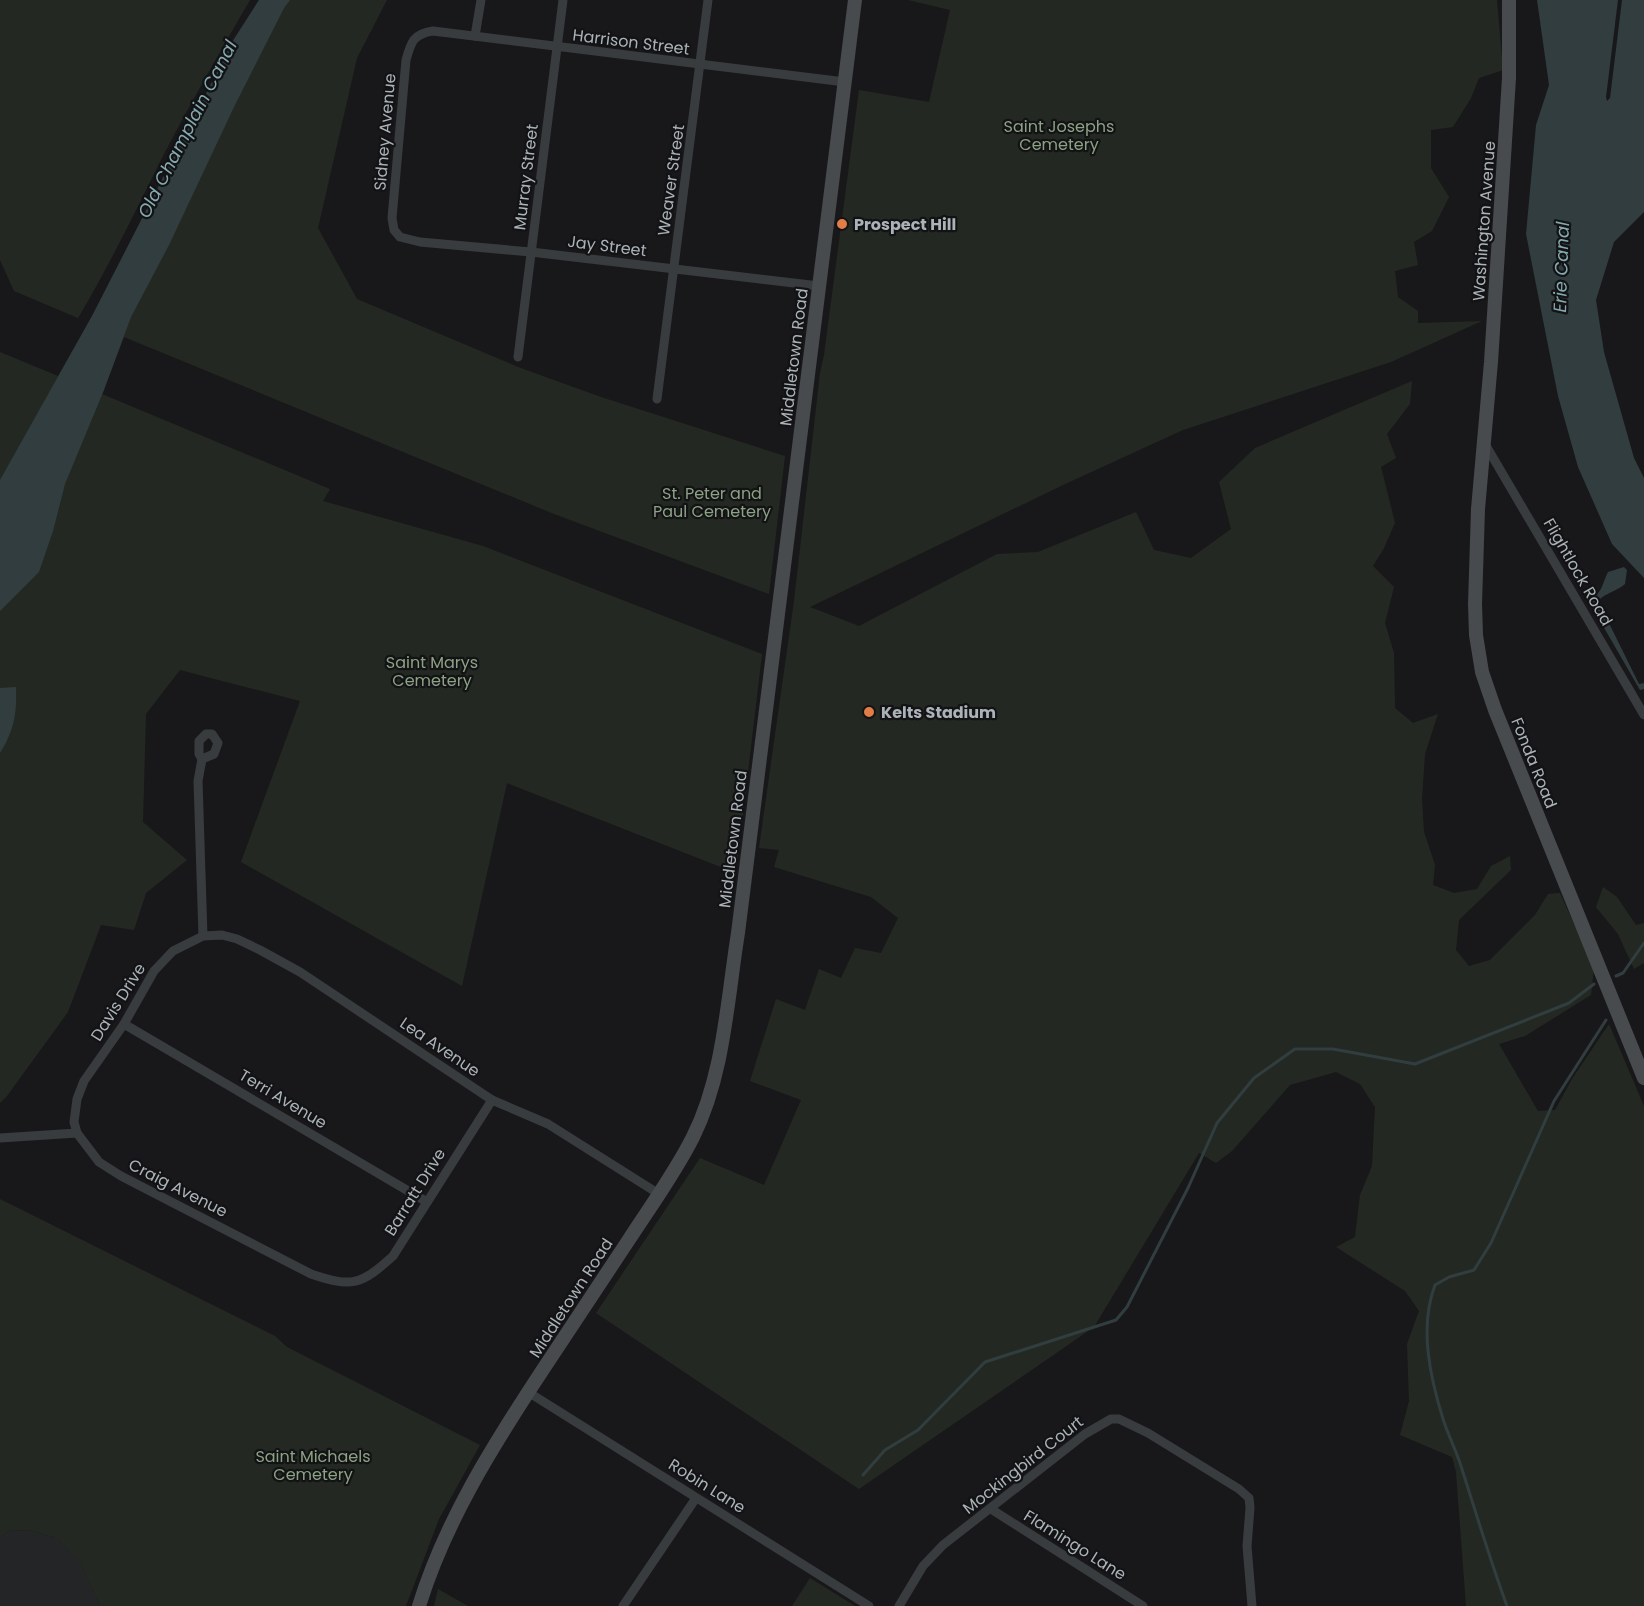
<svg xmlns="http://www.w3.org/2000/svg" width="1644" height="1606" font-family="Poppins,sans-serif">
<rect width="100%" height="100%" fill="#18181a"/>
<path fill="#242527" d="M29 1530 57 1538 80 1561 100 1606H0V1537L9 1531Z"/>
<g fill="#232922">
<path d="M0 0H250C221 50 192 100 165 152 137 208 110 264 78 318L14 291 0 260Z"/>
<path d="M259 0H387L357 58 318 228 357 299 518 367 601 397 785 456 769 594 554 514 124 337 102 394 330 489 323 501 483 546 762 654 736 873 507 783 462 986 241 862 300 701 180 670 146 714 143 822 187 860 146 893 134 930 101 925 68 1012 7 1096 0 1103V352L58 376 92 316 234 39Z"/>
<path d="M908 0H1497L1503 70 1479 78 1471 98 1453 127 1431 130V168L1449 197 1432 231 1414 242 1418 265 1395 271 1398 297 1418 311V323L1482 321 1391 362 1183 430 1063 485 810 607 859 626 997 554 1038 552 1136 512 1154 550 1191 558 1231 529 1219 482 1255 448 1412 381 1410 404 1387 434 1396 458 1381 467 1395 523 1384 548 1373 566 1394 587 1385 623 1394 653 1395 708 1413 723 1438 714 1425 754 1422 799 1424 832 1435 865 1433 885 1454 893 1477 889 1491 866 1510 856 1511 870 1459 920 1456 950 1469 966 1490 960 1535 915 1548 894 1560 893 1594 968 1591 995 1525 1036 1499 1044 1538 1111 1555 1110 1572 1079 1609 1024 1644 1106V1606H1466L1456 1472 1452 1457 1400 1435 1409 1401 1407 1344 1419 1311 1405 1291 1336 1247 1355 1237 1360 1195 1372 1166 1375 1107 1360 1084 1336 1072 1290 1085 1232 1151 1216 1163 1199 1153 1094 1327 859 1489 596 1313 700 1158 764 1185 801 1100 750 1081 776 999 805 1010 819 969 841 978 855 948 881 953 898 918 871 897 774 867 779 850 759 848 794 601 820 373 824 355 859 90 929 102 950 10Z"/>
<path d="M1603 887 1617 897 1636 925 1644 923V963L1634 969 1618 934 1596 907Z"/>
<path d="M0 1199 275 1336 287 1347 480 1445 439 1519 406 1606H100L80 1562 57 1538 29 1530 9 1531 0 1537Z"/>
<path d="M810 1578 855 1606H792Z"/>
<path d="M438 1589 468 1606H434Z"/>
</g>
<g fill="#313d3f">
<path d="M259 0H290L284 8 234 107 169 245 131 317 104 390 65 484 53 531 39 572 0 611V480L92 316 234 39Z"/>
<path d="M1537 0H1644V212L1614 242 1596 300 1604 352 1634 458 1644 478V578L1612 544 1578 467 1558 396 1526 234 1536 125 1549 85Z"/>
<path d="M1624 567 1627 570 1625 584C1617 591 1606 593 1599 600L1603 611 1639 684 1644 683V689L1640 690 1588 600C1603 593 1601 586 1608 572Z"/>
<path d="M16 687C17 714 14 730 0 753V688Z"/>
</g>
<path fill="#18181a" d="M1618 0H1622L1610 98 1607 101 1606 97Z"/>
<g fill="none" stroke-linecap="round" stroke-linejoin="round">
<g stroke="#313d3f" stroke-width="3">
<path d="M1616 976 1623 973 1644 943"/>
<path d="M863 1475 885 1450 918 1430 985 1362 1116 1320 1127 1307 1188 1188 1217 1123 1254 1078 1295 1049H1333L1415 1064 1569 1003 1594 984"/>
<path d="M1507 1606C1490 1560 1476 1513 1461 1466 1456 1450 1448 1435 1443 1419 1430 1377 1419 1327 1435 1285L1449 1277 1474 1270 1491 1243 1554 1101 1606 1020"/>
</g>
<g stroke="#393c3e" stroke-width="9">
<path d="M475 36 481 0"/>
<path d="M819 286 531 252 420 242 400 237 394 230 392 218 406 60C411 42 413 34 433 31L845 82"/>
<path d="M518 357 563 0"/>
<path d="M657 399 708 0"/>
<path d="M1485 444 1644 715"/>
<path d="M206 734H212L218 743 214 754 202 759 199 754V741Z"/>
<path d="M202 759 198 781 203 936"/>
<path d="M124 1024 427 1202"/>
<path d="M77 1133 74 1122 77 1099 84 1081 124 1024 154 971 173 951 203 936 222 935 237 939 260 950 300 972 492 1100 548 1124 659 1194"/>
<path d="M0 1138 77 1133 99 1162 121 1176 311 1274C352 1288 361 1285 393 1256L492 1100"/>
<path d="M528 1392 869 1606"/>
<path d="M991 1509 1143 1606"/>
<path d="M623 1606 696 1498"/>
<path d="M899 1606 923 1566 943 1545 1085 1434 1111 1419H1119L1148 1433 1239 1489 1249 1498 1250 1508 1247 1546 1252 1606"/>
</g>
<g stroke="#474b4e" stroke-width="14">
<path d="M1509 0V78L1491 362 1478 509 1475 604 1476 635 1482 672 1495 710 1644 1078"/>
<path d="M419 1606C445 1522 492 1447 540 1374 570 1329 599 1285 628 1241 650 1207 675 1173 693 1137 724 1075 727 1001 738 933L855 0"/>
</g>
</g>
<g fill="#e37d47" stroke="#131315" stroke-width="2">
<circle cx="842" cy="224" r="6"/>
<circle cx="869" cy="712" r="6"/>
</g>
<g text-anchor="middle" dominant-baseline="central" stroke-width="4.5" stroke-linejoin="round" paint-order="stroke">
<g font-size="16" fill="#abb3b8" stroke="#131315">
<text transform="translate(631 42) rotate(7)">Harrison Street</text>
<text transform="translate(385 132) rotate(-85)">Sidney Avenue</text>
<text transform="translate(526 177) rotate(-83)">Murray Street</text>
<text transform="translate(671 180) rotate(-82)">Weaver Street</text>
<text transform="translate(1484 221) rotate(-86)">Washington Avenue</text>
<text transform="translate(607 246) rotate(7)">Jay Street</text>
<text transform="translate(794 357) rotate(-83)">Middletown Road</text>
<text transform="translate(1578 572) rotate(60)">Flightlock Road</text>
<text transform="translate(1534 763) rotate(68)">Fonda Road</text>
<text transform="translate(733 839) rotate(-83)">Middletown Road</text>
<text transform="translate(118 1002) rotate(-58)">Davis Drive</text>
<text transform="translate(440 1047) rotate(34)">Lea Avenue</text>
<text transform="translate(283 1099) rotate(31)">Terri Avenue</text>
<text transform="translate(178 1188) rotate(27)">Craig Avenue</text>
<text transform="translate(415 1192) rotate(-58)">Barratt Drive</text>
<text transform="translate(571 1298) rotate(-57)">Middletown Road</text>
<text transform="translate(1023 1465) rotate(-38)">Mockingbird Court</text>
<text transform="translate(707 1486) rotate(32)">Robin Lane</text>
<text transform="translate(1075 1545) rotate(32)">Flamingo Lane</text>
</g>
<g font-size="16" fill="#8ca284" stroke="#131315">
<text x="1059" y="126">Saint Josephs<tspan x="1059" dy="18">Cemetery</tspan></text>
<text x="712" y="493">St. Peter and<tspan x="712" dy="18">Paul Cemetery</tspan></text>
<text x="432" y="662">Saint Marys<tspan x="432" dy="18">Cemetery</tspan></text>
<text x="313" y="1456">Saint Michaels<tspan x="313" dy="18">Cemetery</tspan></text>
</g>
<g font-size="16" font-weight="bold" fill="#abb3b8" stroke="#131315" text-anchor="start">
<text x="854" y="224">Prospect Hill</text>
<text x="881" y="712">Kelts Stadium</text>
</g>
<g font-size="18" font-style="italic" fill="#85aab0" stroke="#131315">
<text transform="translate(187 129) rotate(-63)">Old Champlain Canal</text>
<text transform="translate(1561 267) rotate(-88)">Erie Canal</text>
</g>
</g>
</svg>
